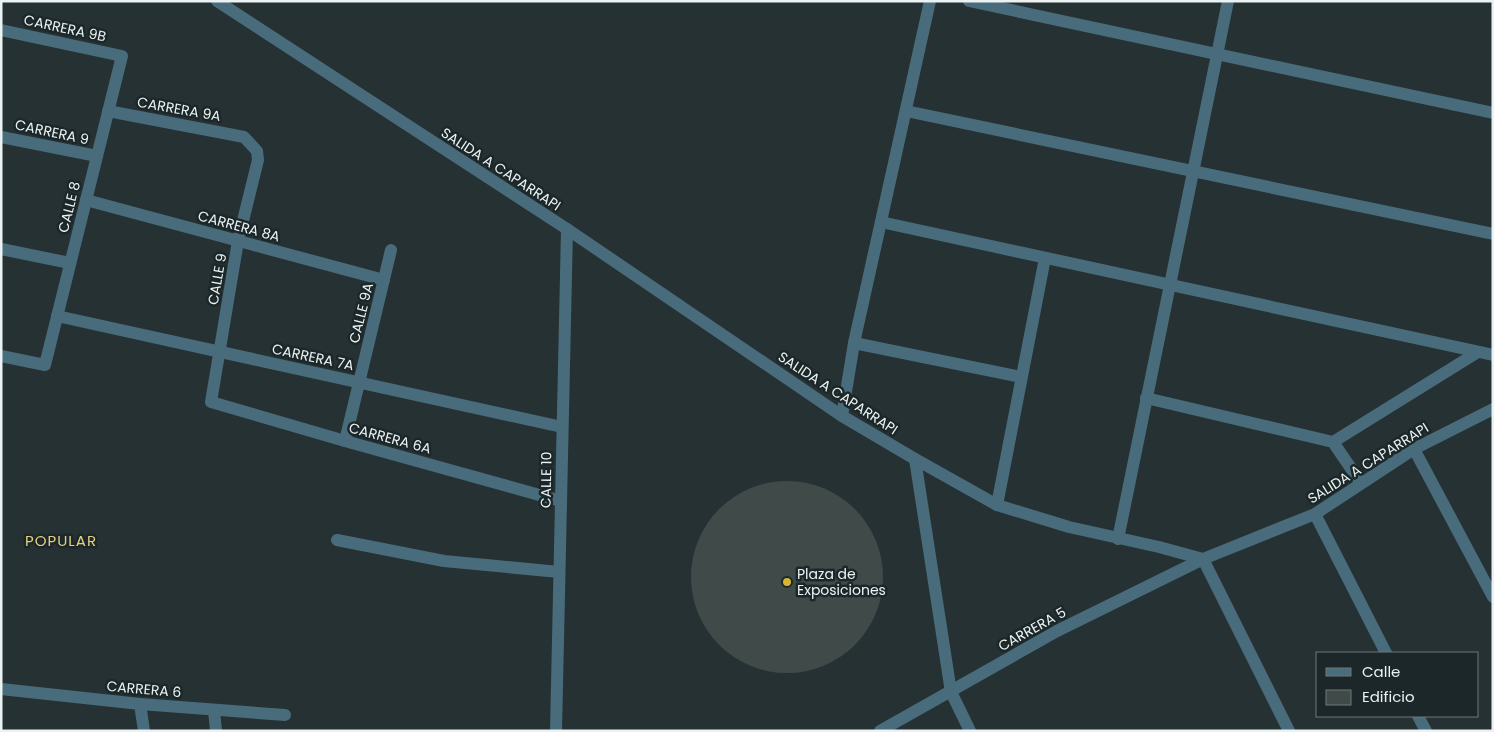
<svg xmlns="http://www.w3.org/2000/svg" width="1494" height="732" font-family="Poppins,sans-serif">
<rect width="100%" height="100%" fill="#263133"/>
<circle fill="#404b49" cx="787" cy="577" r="96"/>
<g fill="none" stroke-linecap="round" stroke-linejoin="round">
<g stroke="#496c7c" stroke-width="12">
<path d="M217 1 567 229 842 416 915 459 997 505 1069 527 1159 547 1203 559 1315 514 1414 449 1493 409"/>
<path d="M969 1 1493 113"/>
<path d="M1 30 122 56 45 365 1 356"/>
<path d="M108 111 244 137 257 151 258 160 238 241 211 402 345 441 561 501"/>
<path d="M906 111 1493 234"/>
<path d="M1 137 97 156"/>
<path d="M86 200 384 280"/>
<path d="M881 222 1493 355"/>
<path d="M1 249 70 263"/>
<path d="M57 316 562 427"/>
<path d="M854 343 1021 377"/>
<path d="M1146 398 1333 442 1361 483"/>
<path d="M842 416 854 343 930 1"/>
<path d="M345 441 391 250"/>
<path d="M1333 442 1478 352"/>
<path d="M1414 449 1493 597"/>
<path d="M915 459 951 692 970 731"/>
<path d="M997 505 1045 258"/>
<path d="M1315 514 1386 653"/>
<path d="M1118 539 1228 1"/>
<path d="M337 540 444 561 559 572"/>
<path d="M1 689 140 704 285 715"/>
<path d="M140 704 144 731"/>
<path d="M214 710 216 731"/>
<path d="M1418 716 1426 731"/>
<path d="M556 731 567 229"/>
<path d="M880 731 1057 631 1203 559 1289 731"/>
</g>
</g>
<circle fill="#d7b434" stroke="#1c2729" stroke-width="2" cx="787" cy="582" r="5"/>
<g text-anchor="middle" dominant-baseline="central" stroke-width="5" stroke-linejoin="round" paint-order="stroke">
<g font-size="14" fill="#ebf2f3" stroke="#1c2729">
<text transform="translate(65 28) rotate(12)">CARRERA 9B</text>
<text transform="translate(179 109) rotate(10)">CARRERA 9A</text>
<text transform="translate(52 132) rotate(12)">CARRERA 9</text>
<text transform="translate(501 169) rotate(33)">SALIDA A CAPARRAPI</text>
<text transform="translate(69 207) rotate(-76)">CALLE 8</text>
<text transform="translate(239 226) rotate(15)">CARRERA 8A</text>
<text transform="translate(217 279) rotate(-80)">CALLE 9</text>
<text transform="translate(361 313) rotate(-76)">CALLE 9A</text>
<text transform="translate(313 357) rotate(12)">CARRERA 7A</text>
<text transform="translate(838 393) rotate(33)">SALIDA A CAPARRAPI</text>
<text transform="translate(390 438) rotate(15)">CARRERA 6A</text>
<text transform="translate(1368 463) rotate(-32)">SALIDA A CAPARRAPI</text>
<text transform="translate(546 480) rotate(-89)">CALLE 10</text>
<text transform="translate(1032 629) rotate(-29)">CARRERA 5</text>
<text transform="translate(144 689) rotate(5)">CARRERA 6</text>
</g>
<g font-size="14" fill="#ebf2f3" stroke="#1c2729" text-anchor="start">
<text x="797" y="574">Plaza de<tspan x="797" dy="16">Exposiciones</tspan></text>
</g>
<g font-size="15" letter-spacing="1" fill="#e5ce81" stroke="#1c2729">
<text x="61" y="540">POPULAR</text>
</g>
</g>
<rect width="1494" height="732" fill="none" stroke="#ebf2f3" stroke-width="5"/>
<rect x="1316" y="652" width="162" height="65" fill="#1c2729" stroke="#6f787a"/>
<rect x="1326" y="668" width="25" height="8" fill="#496c7c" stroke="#6f787a"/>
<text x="1362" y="677" font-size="15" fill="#ebf2f3">Calle</text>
<rect x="1326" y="690" width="25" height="15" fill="#404b49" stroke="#6f787a"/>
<text x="1362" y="702" font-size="15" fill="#ebf2f3">Edificio</text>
</svg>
